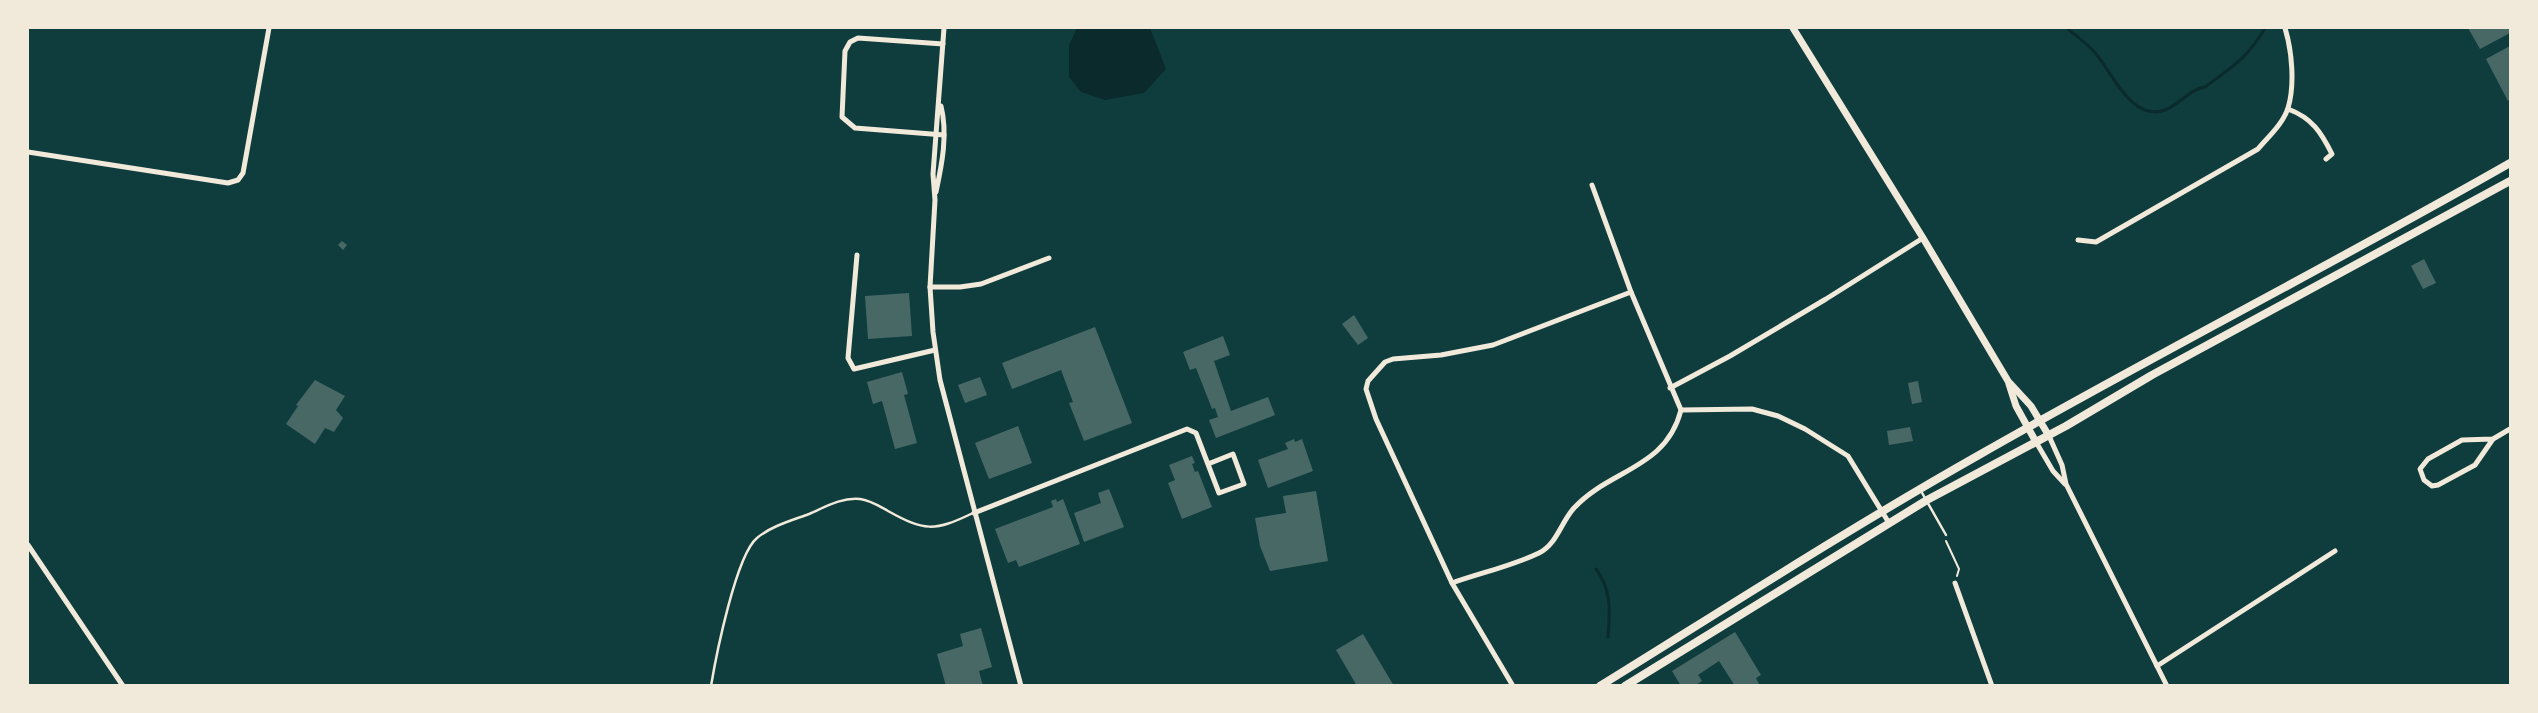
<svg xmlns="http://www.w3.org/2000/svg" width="2538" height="713" font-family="Bitter,serif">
<rect width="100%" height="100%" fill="#0f3d3e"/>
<path fill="#0a2a2b" d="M1077 28H1150L1166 69 1144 93 1105 100 1081 92 1069 77V45Z"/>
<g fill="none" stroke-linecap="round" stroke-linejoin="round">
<g stroke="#0a2a2b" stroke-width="3">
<path d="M2067 28C2076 36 2088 44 2096 54 2113 74 2132 122 2165 110 2180 104 2190 89 2205 87 2233 66 2247 59 2265 28"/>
<path d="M1596 569C1612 590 1610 612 1608 637"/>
</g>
</g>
<g fill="#486865">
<path d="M2468 28H2510V33L2480 49Z"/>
<path d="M2510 46V99L2508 101 2486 59Z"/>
<path d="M342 241 347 245 343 250 338 245Z"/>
<path d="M2424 259 2436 283 2423 289 2411 266Z"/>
<path d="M909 293 912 336 868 339 865 296Z"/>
<path d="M1354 315 1368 338 1358 345 1342 324Z"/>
<path d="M1095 327 1132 423 1084 441 1069 403 1073 402 1061 370 1012 389 1002 363Z"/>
<path d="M1223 336 1230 355 1214 361 1231 411 1268 397 1275 415 1216 438 1209 420 1218 417 1215 408 1212 409 1196 368 1190 370 1183 352Z"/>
<path d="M902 372 908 394 904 395 917 443 895 449 882 401 873 404 867 382Z"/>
<path d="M980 377 987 395 965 403 958 385Z"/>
<path d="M315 380 345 396 336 410 343 418 334 432 325 428 315 444 286 424 298 406 296 405Z"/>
<path d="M1918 381 1922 402 1912 404 1908 383Z"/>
<path d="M1018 426 1032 463 989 479 975 443Z"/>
<path d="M1910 427 1913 441 1889 445 1887 431Z"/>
<path d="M1294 439 1295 442 1302 439 1313 471 1268 488 1258 460 1288 449 1285 443Z"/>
<path d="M1192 456 1195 463 1192 464 1195 472 1198 471 1212 507 1182 519 1168 483 1175 480 1169 465Z"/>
<path d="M1109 489 1124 527 1084 542 1074 513 1101 503 1098 493Z"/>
<path d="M1316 491 1328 561 1270 571 1260 546 1255 518 1286 513 1283 496Z"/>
<path d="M1056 499 1057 502 1063 499 1080 544 1019 567 1016 560 1008 563 995 529 1053 507 1051 501Z"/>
<path d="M981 628 992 667 979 671 983 686H946L937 654 963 646 960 634Z"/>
<path d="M1735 632 1761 675 1756 678 1760 686H1735L1719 661 1698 675 1702 681 1694 686H1681L1672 671Z"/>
<path d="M1363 634 1394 686H1357L1336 650Z"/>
</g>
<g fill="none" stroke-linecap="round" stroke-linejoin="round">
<path stroke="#f1e9da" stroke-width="2" d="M1946 541 1959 569 1957 576"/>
<g stroke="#f1e9da" stroke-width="2.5">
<path d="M1921 491 1946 535"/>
<path d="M711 686C716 656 736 555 757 538 771 526 793 520 809 514 825 507 842 497 860 499 870 500 879 506 888 511 924 531 934 532 973 513"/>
</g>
<g stroke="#f1e9da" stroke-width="5">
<path d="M944 28 933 174 935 200 930 287 933 332 940 380 1021 686"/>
<path d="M943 44 858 38 850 42 845 51 842 117 855 128 944 135"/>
<path d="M2288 109C2312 118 2321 132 2332 154L2326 159"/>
<path d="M28 152 228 183 238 180 243 173 269 28"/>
<path d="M1592 185 1631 292 1681 410 1752 409 1778 416 1805 429 1848 456 1889 523"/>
<path d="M936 192C942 164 948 134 941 106"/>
<path d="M2078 240 2096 242 2258 149C2268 137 2283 124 2288 108 2295 85 2292 51 2285 28"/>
<path d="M857 255 848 358 854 369 935 350"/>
<path d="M930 287H960L981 284 1049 258"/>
<path d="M1670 388 1730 356 1826 299 1923 238"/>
<path d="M2049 436 2062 465 2066 484 2167 686"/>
<path d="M2493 439 2475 465 2438 485 2432 486 2424 480 2420 469 2428 459 2462 440 2493 439 2510 429"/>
<path d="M2036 442 2053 471 2065 484"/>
<path d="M974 513 1187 429 1196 433 1219 493 1244 484 1233 454 1208 464"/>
<path d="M28 545 123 686"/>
<path d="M1452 583C1480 573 1512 566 1539 553 1557 544 1561 522 1574 508 1610 469 1666 469 1681 410"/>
<path d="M1955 583 1992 686"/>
<path d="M2157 666 2335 551"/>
<path d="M1513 686 1452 583 1376 419 1366 389 1368 381 1385 362 1393 359 1441 355 1493 345 1631 292"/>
</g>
<g stroke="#f1e9da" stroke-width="7">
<path d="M1793 28 1923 238 2008 381 2031 406 2049 436"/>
<path d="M2009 384 2016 406 2036 442"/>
</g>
<g stroke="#f1e9da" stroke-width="8">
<path d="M1600 686C1726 608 1850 528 1979 455 2154 355 2335 263 2510 163"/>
<path d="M1625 686 1927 500 2066 426 2152 375 2510 181"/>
</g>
</g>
<rect width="2538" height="713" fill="none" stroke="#f1e9da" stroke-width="58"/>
</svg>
